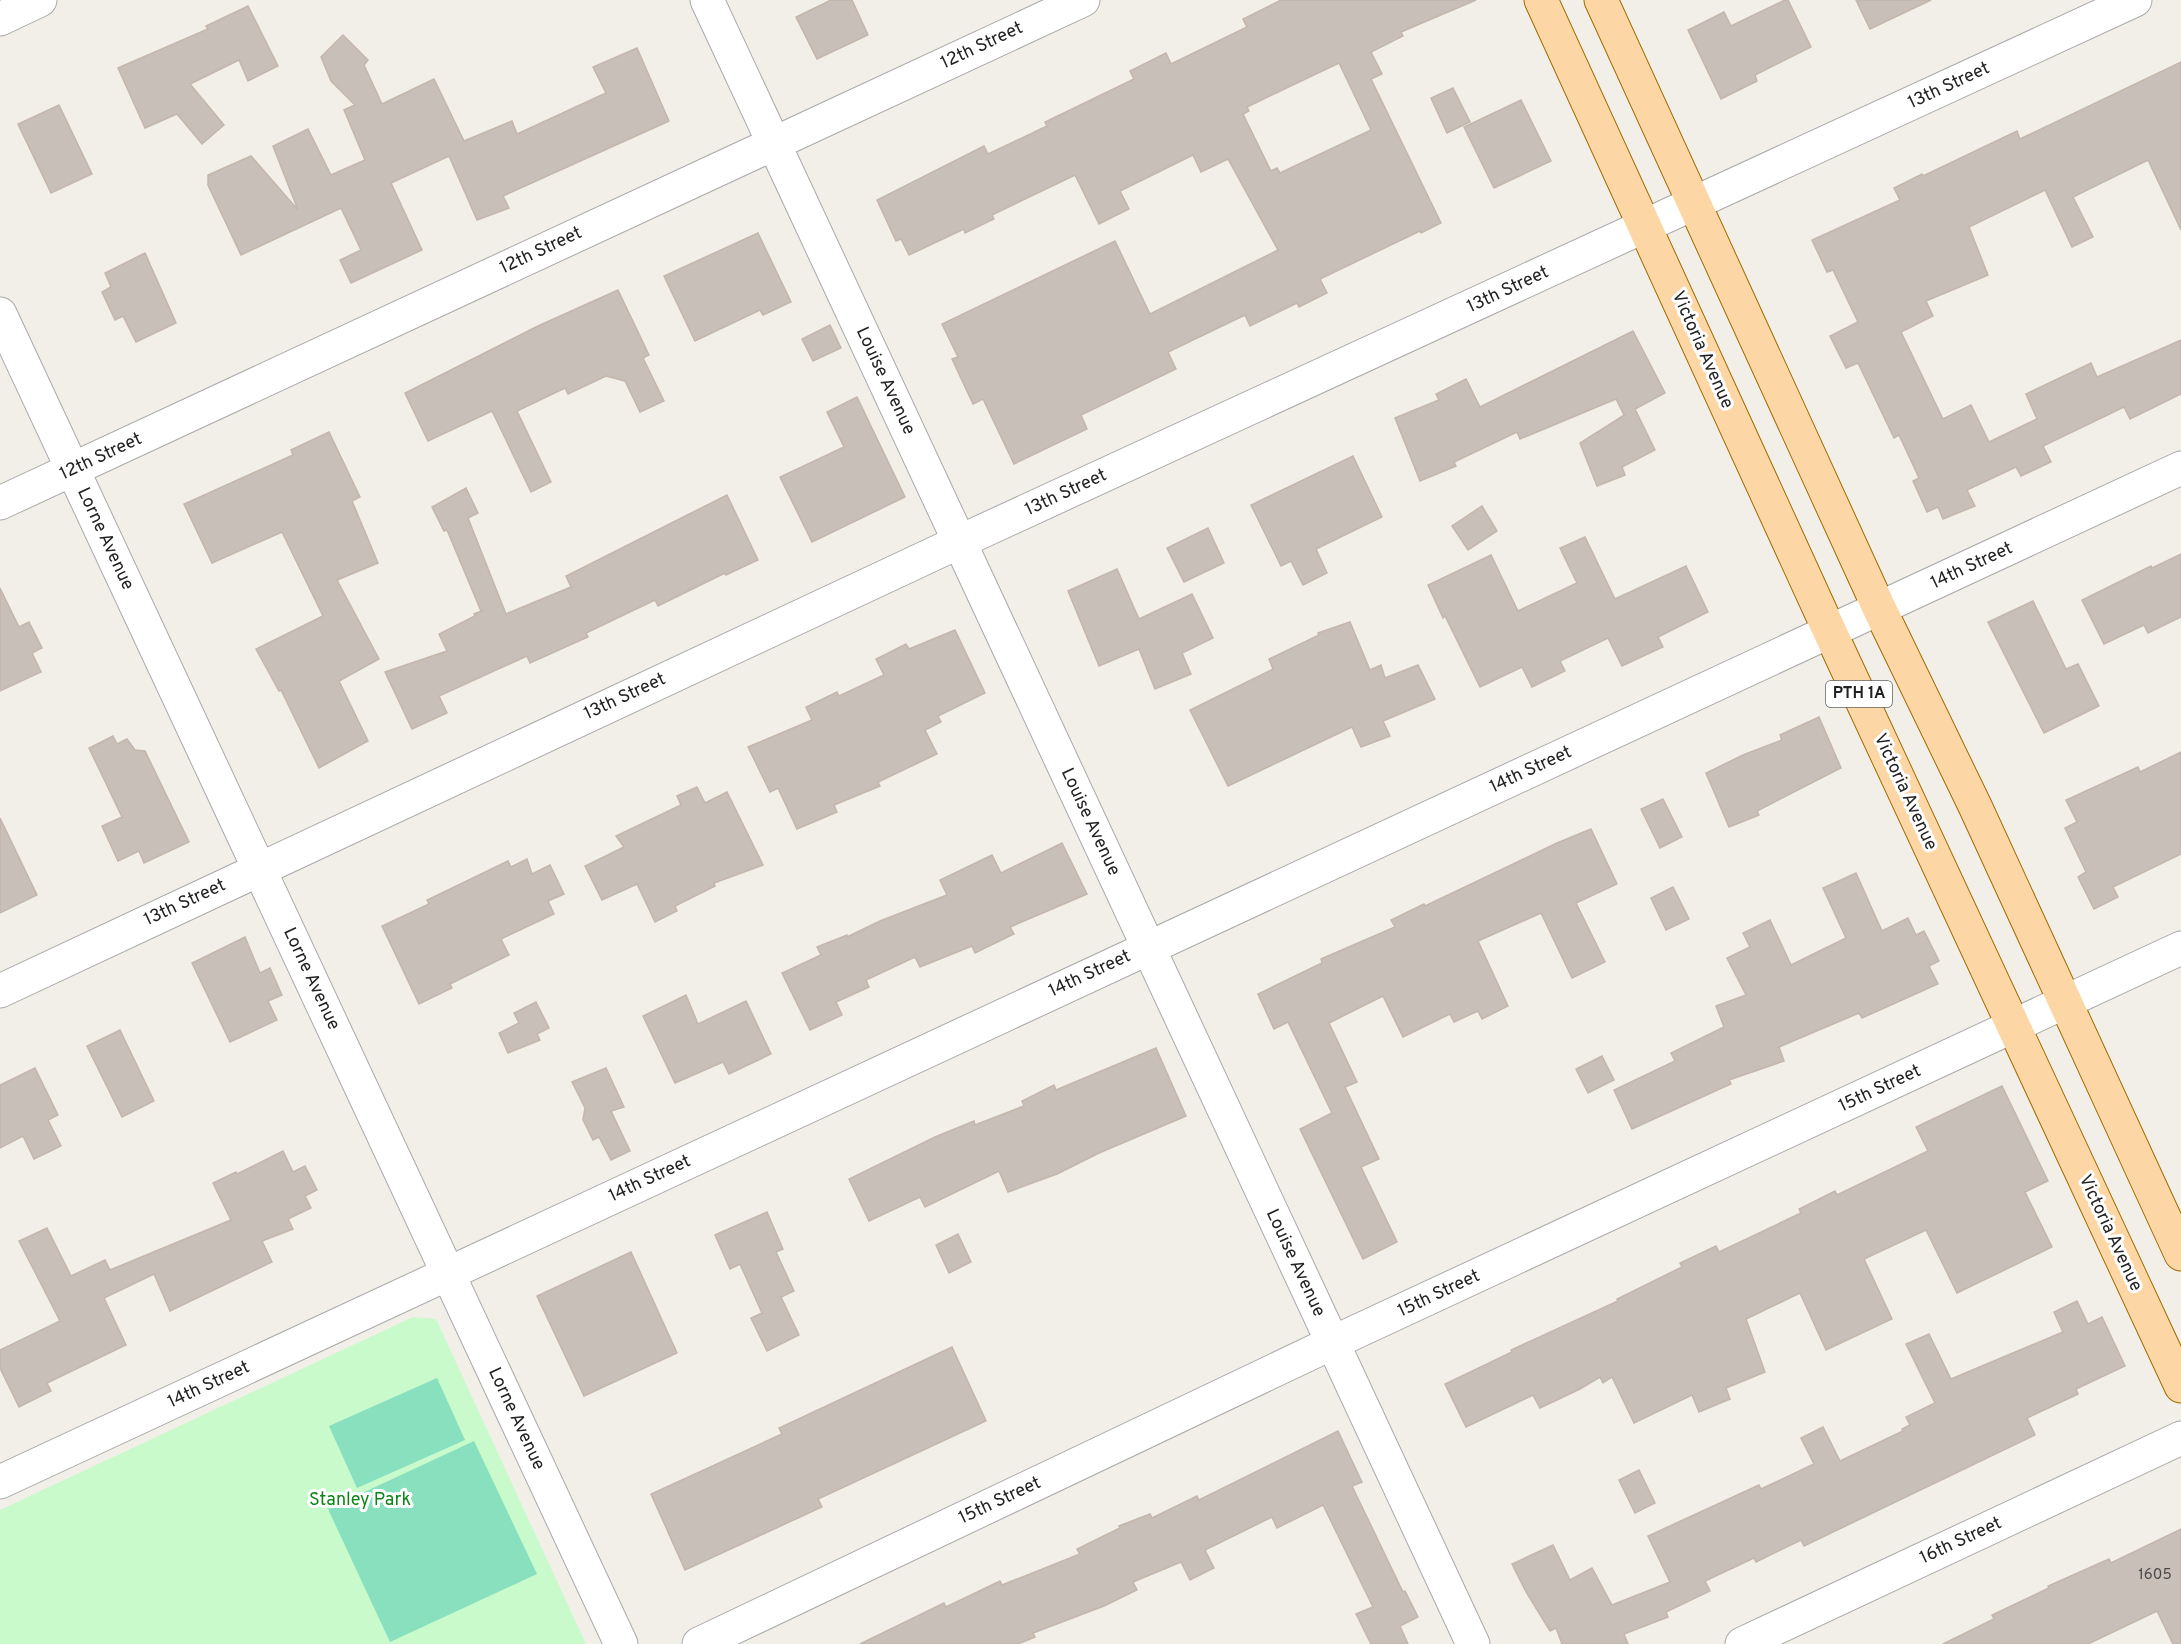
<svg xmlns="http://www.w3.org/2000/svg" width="2181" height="1644" font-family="Overpass,sans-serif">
<rect width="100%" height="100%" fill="#f2efe9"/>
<path fill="#c8facc" d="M413 1317 436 1319 586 1644H0V1510Z"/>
<g fill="#88e0be">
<path d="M437 1378 465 1440 357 1488 329 1426Z"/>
<path d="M474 1441 537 1574 390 1642 328 1509Z"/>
</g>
<g fill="#c7bfb8" stroke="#c4b6ab" stroke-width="1.5" fill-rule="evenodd">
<path d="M831 0H852L868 35 817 59 796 17Z"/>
<path d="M1281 0H1476L1401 32 1403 36 1371 52 1382 74 1371 79 1441 223 1421 233 1420 231 1320 279 1327 293 1299 307 1297 303 1250 326 1245 315 1168 352 1176 369 1081 415 1087 429 1014 464 983 399 973 404 952 359 958 357 942 324 1115 241 1150 314 1278 250 1228 159 1201 172 1193 155 1120 191 1129 209 1099 224 1075 175 992 215 994 219 965 233 964 229 909 255 901 239 896 241 877 200 984 146 988 154 1047 126 1045 122 1134 79 1130 71 1166 53 1171 64 1247 27 1243 19ZM1339 63 1371 130 1280 173 1277 168 1271 171 1243 114 1249 111 1247 107Z"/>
<path d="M1785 0H1788L1811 47 1755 75 1757 81 1721 99 1688 30 1724 12 1731 26Z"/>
<path d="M1856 0H1931L1870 29Z"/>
<path d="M248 6 278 66 248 81 239 60 190 84 224 125 202 144 177 114 145 128 118 68 208 29 206 26Z"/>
<path d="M343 35 368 60 364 65 382 104 434 79 464 141 512 121 517 134 606 93 593 67 637 48 669 121 503 196 509 208 477 220 449 156 391 183 422 250 351 283 340 260 361 250 341 208 241 255 208 185V175L251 156 298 210 273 146 308 129 331 175 365 160 344 110 355 105 331 81 321 57Z"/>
<path d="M2181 62V230L2148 160 2073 197 2093 237 2072 247 2045 190 1969 227 1988 275 1926 301 1933 316 1901 332 1943 419 1971 405 1989 442 2037 419 2026 394 2091 363 2097 377 2181 340V394L2130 419 2124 407 2043 446 2051 462 2021 476 2016 467 1967 490 1975 506 1943 519 1938 507 1927 512 1913 481 1919 478 1899 435 1894 438 1858 363 1846 368 1830 336 1858 322 1833 270 1827 272 1812 240 1900 200 1894 188 1922 174 1923 176 2017 131 2020 139Z"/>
<path d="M1453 88 1470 122 1447 133 1431 98Z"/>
<path d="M1521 100 1551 161 1494 188 1464 127Z"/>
<path d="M59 105 92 174 51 193 18 124Z"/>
<path d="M758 233 791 302 763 315 760 310 695 341 664 276Z"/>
<path d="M145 253 176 323 136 342 123 316 115 320 102 292 111 287 105 273Z"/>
<path d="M618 290 649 355 643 358 664 401 640 412 625 381 606 376 568 394 565 388 517 411 551 482 531 492 492 411 428 441 405 393 538 326Z"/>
<path d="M830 325 841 348 813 361 802 339Z"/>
<path d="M1633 331 1665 393 1635 409 1655 450 1622 467 1625 475 1597 486 1580 443 1626 414 1624 415 1616 399 1520 439 1517 432 1454 462 1456 466 1420 481 1395 418 1439 400 1436 394 1466 379 1480 407Z"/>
<path d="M857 397 905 497 812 542 780 477 844 447 827 412Z"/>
<path d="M329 432 360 497 352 501 378 563 337 580 379 659 339 681 368 741 319 768 281 690 279 691 256 649 323 616 282 532 212 563 184 504 293 455 291 450Z"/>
<path d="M1353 456 1382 517 1316 549 1327 573 1303 585 1291 561 1281 566 1251 505Z"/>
<path d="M466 488 478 513 468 518 506 614 571 587 566 576 727 495 758 560 726 575 725 573 658 606 655 600 586 633 588 637 530 663 527 656 439 696 447 713 412 729 385 672 447 651 439 634 475 616 474 614 484 610 481 611 447 530 444 531 432 507Z"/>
<path d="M1482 506 1497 531 1468 550 1452 526Z"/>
<path d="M1208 528 1224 563 1184 582 1167 548Z"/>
<path d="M1585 537 1615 599 1686 566 1708 612 1658 637 1663 647 1622 666 1608 638 1560 661 1565 671 1532 687 1522 667 1480 687 1445 616 1443 618 1428 585 1491 555 1518 611 1577 583 1560 548Z"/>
<path d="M2181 554V617L2148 633 2144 625 2104 644 2082 600 2151 566 2152 568Z"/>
<path d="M1117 569 1139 619 1192 594 1213 638 1182 653 1191 674 1155 689 1139 649 1099 666 1068 591Z"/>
<path d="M0 588 19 627 29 622 42 648 32 653 41 672 0 691Z"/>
<path d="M2033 601 2066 669 2078 664 2099 706 2044 733 1988 622Z"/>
<path d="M1350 622 1370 670 1381 665 1385 678 1418 665 1435 699 1383 721 1390 736 1361 747 1352 727 1228 786 1190 710 1273 669 1269 659 1319 635 1318 633Z"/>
<path d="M955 630 985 693 938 716 941 722 925 730 937 754 878 782 880 786 834 805 837 812 797 829 778 788 770 792 748 747 812 720 806 707 837 692 839 696 884 675 876 659 906 644 909 649Z"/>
<path d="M1819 717 1841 768 1757 811 1759 815 1729 827 1706 773 1743 755 1782 740 1780 735Z"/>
<path d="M113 736 117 744 127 739 135 750 145 751 189 842 144 863 139 851 118 861 102 826 122 817 89 748Z"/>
<path d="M2181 752V854L2113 887 2118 897 2094 909 2078 877 2086 872 2065 828 2077 822 2066 800 2138 767 2140 772Z"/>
<path d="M697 787 705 803 727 792 763 865 714 883 715 886 675 906 677 911 655 922 637 884 602 900 585 866 624 847 616 836 681 805 677 796Z"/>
<path d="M1663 799 1682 837 1660 848 1641 809Z"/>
<path d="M0 818 37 895 0 913Z"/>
<path d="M1591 829 1617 884 1576 903 1605 962 1572 978 1541 913 1478 941 1508 1006 1482 1019 1478 1011 1454 1022 1450 1014 1403 1037 1383 996 1329 1023 1357 1082 1345 1087 1379 1159 1361 1167 1397 1242 1363 1259 1300 1129 1332 1113 1288 1022 1274 1029 1258 994 1322 963 1321 959 1395 927 1391 920 1424 904 1425 906 1557 843Z"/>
<path d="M1062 843 1087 894 1010 927 1014 934 975 953 972 946 920 967 915 957 866 980 869 987 836 1002 842 1015 810 1030 782 973 821 955 817 947 847 935V937L880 921 947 895 940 880 992 855 1001 873Z"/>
<path d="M527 859 532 874 550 865 564 894 548 901 554 914 501 939 509 955 450 984 452 988 419 1004 382 926 429 904 427 900 508 861 511 867Z"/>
<path d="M1856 873 1882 931 1908 918 1916 935 1924 931 1939 961 1929 966 1938 984 1862 1018 1859 1013 1779 1047 1784 1061 1729 1080 1731 1084 1632 1129 1614 1090 1675 1061 1671 1053 1724 1027 1716 1006 1746 995 1727 958 1750 947 1743 933 1770 920 1791 965 1846 938 1823 888Z"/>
<path d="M1673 887 1689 919 1666 930 1651 898Z"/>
<path d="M245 937 260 973 270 968 282 995 268 1001 277 1020 230 1042 192 963Z"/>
<path d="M686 995 698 1024 746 1001 771 1054 729 1074 723 1062 675 1083 643 1016Z"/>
<path d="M536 1002 549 1028 537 1034 540 1040 508 1053 499 1033 519 1023 514 1013Z"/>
<path d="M120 1030 154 1101 122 1117 87 1046Z"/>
<path d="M1156 1048 1186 1116 1099 1153 1057 1174 1008 1192 999 1171 925 1207 920 1197 869 1221 849 1179 935 1137 974 1121 975 1125 1024 1106 1022 1101 1054 1085 1056 1090Z"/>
<path d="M1602 1056 1614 1080 1588 1093 1576 1069Z"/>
<path d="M35 1068 58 1115 48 1120 61 1146 34 1159 23 1136 0 1148V1085Z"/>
<path d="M606 1068 624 1107 611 1111 630 1151 611 1160 599 1137 593 1140 583 1120 585 1108 572 1082Z"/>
<path d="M2002 1086 2048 1181 2025 1192 2052 1247 1957 1293 1926 1230 1864 1259 1892 1319 1826 1350 1800 1293 1746 1319 1765 1372 1726 1388 1730 1399 1699 1412 1692 1395 1634 1423 1612 1377 1603 1383 1600 1377 1580 1389 1540 1408 1533 1395 1466 1427 1445 1384 1512 1352 1511 1350 1618 1301 1617 1299 1682 1267 1680 1263 1716 1246 1719 1252 1801 1213 1799 1209 1835 1191 1837 1195 1928 1151 1916 1127Z"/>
<path d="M283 1151 293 1172 305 1166 317 1190 305 1196 311 1208 288 1219 293 1229 262 1241 272 1262 170 1311 154 1274 104 1298 126 1345 47 1383 51 1391 19 1407 0 1368V1350L60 1321 19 1241 47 1228 71 1276 105 1260 110 1270 231 1220 213 1183 236 1172 237 1174Z"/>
<path d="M767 1212 783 1249 776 1252 794 1291 781 1297 799 1335 767 1351 751 1318 762 1313 740 1264 730 1269 715 1235Z"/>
<path d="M958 1234 971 1262 949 1273 936 1245Z"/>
<path d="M631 1252 677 1353 584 1396 537 1296Z"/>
<path d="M2077 1301 2088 1324 2102 1317 2125 1366 2076 1389 2078 1394 2027 1418 2035 1435 1804 1546 1801 1540 1756 1562 1754 1558 1705 1581 1710 1591 1666 1612 1668 1617 1624 1634 1628 1644H1562L1556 1628 1550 1631 1526 1592 1512 1564 1553 1545 1570 1580 1592 1568 1612 1605 1670 1582 1648 1536 1759 1485 1761 1489 1814 1464 1801 1438 1823 1427 1840 1461 1903 1431 1902 1429 1910 1425 1906 1417 1935 1403 1906 1344 1929 1334 1951 1379 2063 1332 2054 1312Z"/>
<path d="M952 1347 986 1421 818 1499 822 1507 685 1570 651 1494 782 1434 779 1428Z"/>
<path d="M1338 1431 1362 1482 1352 1486 1403 1592 1405 1591 1418 1617 1400 1626 1408 1644H1371L1356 1614 1373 1607 1323 1505 1277 1528 1272 1517 1205 1550 1214 1568 1190 1580 1181 1562 1133 1582 1137 1590 1104 1606 1033 1633 1035 1637 1018 1644H860L944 1603 946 1607 1000 1581 1002 1585 1080 1554 1077 1549 1120 1528 1119 1526 1150 1514 1152 1518 1197 1496 1199 1500Z"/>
<path d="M1639 1470 1655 1503 1635 1513 1619 1480Z"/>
<path d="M2181 1529V1644H2173L2157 1611 2088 1644H1943L1994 1619 1992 1615 2049 1588 2048 1586 2109 1559 2111 1563Z"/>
</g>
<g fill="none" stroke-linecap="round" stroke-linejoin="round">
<g stroke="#a9a9a9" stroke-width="35">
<g id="minor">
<path d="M707 0 1473 1644"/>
<path d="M0 19 40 0"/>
<path d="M0 314 621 1644"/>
<path d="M0 503 1083 0"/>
<path d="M0 991 959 542 2135 0"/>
<path d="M0 1482 2181 468"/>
<path d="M699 1644 1332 1343 2181 948"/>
<path d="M1742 1644 2181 1438"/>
</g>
</g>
<g stroke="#a06b00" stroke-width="35">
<g id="major">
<path d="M1541 0 1830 632 2181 1386"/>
<path d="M1601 0 1880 610 1975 806 2181 1254"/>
</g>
</g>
<use href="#minor" stroke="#fff" stroke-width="33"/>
<use href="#major" stroke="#fcd6a4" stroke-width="33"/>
</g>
<g text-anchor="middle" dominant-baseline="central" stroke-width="6" stroke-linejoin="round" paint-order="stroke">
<g font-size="15" fill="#4b4948">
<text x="2155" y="1575">1605</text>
</g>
<rect fill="#fff" stroke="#646464" stroke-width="1.5" x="1826" y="681" width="66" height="26" rx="4.5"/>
<g font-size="16" font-weight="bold" fill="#222">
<text x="1859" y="694">PTH 1A</text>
</g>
<g font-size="18" fill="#222" stroke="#fff">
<text transform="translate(982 46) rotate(-25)">12th Street</text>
<text transform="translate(1949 86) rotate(-25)">13th Street</text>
<text transform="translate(541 251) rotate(-25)">12th Street</text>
<text transform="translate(1508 290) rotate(-25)">13th Street</text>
<text transform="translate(1702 350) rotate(66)">Victoria Avenue</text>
<text transform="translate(885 381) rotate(65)">Louise Avenue</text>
<text transform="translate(101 457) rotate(-25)">12th Street</text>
<text transform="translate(1066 493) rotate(-25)">13th Street</text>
<text transform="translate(105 539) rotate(65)">Lorne Avenue</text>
<text transform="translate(1972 566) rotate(-25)">14th Street</text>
<text transform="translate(625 697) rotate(-25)">13th Street</text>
<text transform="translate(1531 770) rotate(-25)">14th Street</text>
<text transform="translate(1905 792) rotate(65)">Victoria Avenue</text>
<text transform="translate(1090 822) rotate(65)">Louise Avenue</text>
<text transform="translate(185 903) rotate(-25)">13th Street</text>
<text transform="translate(1090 974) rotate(-25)">14th Street</text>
<text transform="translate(311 979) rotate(65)">Lorne Avenue</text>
<text transform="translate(1880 1089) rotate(-25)">15th Street</text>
<text transform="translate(650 1179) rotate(-25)">14th Street</text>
<text transform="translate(2110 1233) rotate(65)">Victoria Avenue</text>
<text transform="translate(1295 1263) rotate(65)">Louise Avenue</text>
<text transform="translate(1439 1294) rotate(-25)">15th Street</text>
<text transform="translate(209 1385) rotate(-25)">14th Street</text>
<text transform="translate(516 1419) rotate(65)">Lorne Avenue</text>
<text transform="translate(1000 1501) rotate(-25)">15th Street</text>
<text transform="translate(1961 1541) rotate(-25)">16th Street</text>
</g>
<g font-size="18" fill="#0c8416" stroke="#fff">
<text x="360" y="1500">Stanley Park</text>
</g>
</g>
</svg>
